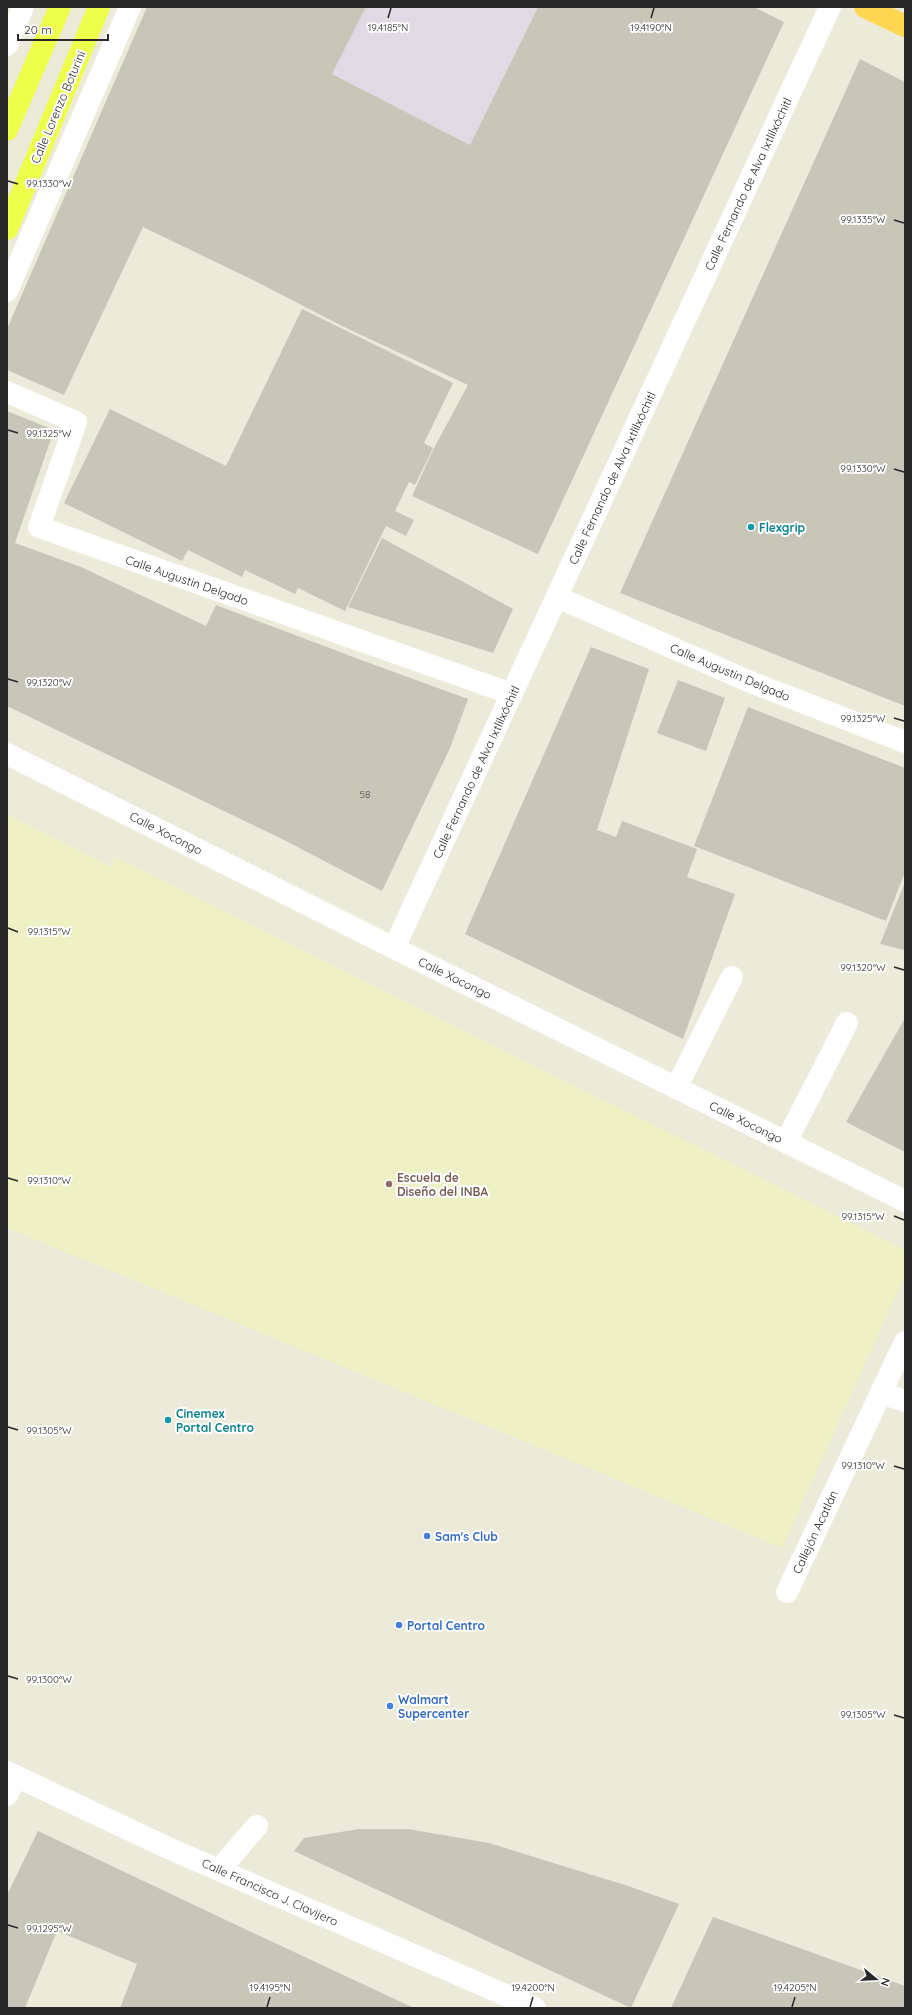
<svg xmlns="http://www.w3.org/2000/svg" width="912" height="2015" font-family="Quicksand,sans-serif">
<rect width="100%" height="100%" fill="#ecead8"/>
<path fill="#e0dae4" d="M366 7H538L470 145 332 74Z"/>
<path fill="#f0f0c5" d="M7 814 112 867 115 857 905 1250V1275L782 1548 7 1228Z"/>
<g fill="#c7c6b8">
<path d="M147 7H366L332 74 470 145 538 7H754L784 22 538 554 412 496 433 450 468 385 342 326 255 281 143 227 64 395 7 370V329Z"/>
<path d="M860 59 905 82V706L620 593Z"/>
<path d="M302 309 453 383 424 443 433 448 415 485 409 482 395 511 414 520 406 536 386 526 345 611 298 588 295 594 245 570 242 577 188 550 182 561 64 503 110 409 226 466Z"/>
<path d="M7 411 54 430 15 543 81 567 206 626 216 605 361 660 468 699 450 748 382 891 282 839 7 706Z"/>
<path d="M382 538 513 609 493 653 348 607Z"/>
<path d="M591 647 649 669 597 830 616 837 622 821 697 849 687 877 735 894 683 1039 465 934Z"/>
<path d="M678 680 725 698 706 751 657 733Z"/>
<path d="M748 707 905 768V872L886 921 694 846Z"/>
<path d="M905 882V950L880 944Z"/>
<path d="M905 1018V1152L846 1122Z"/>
<path d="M359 1829H408L489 1843 628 1886 679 1904 631 2008 294 1851 304 1838Z"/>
<path d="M38 1831 249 1931 414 2008H120L137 1964 57 1931 25 2008H7V1895Z"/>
<path d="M713 1917 905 1986V2008H671Z"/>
</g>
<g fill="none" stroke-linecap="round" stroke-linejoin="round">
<g stroke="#fff" stroke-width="22">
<path d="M7 45 23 7"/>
<path d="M7 291 130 7"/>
<path d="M7 392 76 422 39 527 512 694"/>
<path d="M557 597 748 681 905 742"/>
<path d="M7 754 394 948 905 1201"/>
<path d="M394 948 830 7"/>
<path d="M676 1088 732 977"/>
<path d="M786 1142 847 1023"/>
<path d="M881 1393 905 1401"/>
<path d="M787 1592 905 1342"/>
<path d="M7 1772 166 1847 535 2008"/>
<path d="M7 1795 16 1776"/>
<path d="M219 1870 257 1826"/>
</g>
<g stroke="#edff4b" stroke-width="22">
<path d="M7 130 60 7"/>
<path d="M7 229 99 7"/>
</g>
<path stroke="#ffd650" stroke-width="22" d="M865 7 905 26"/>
</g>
<path fill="none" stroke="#282828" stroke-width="1.5" d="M388 18 391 8M651 18 654 8M8 181 18 184M894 220 904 223M8 430 18 433M894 469 904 472M8 679 18 682M894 718 904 721M8 928 18 932M894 967 904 970M8 1178 18 1181M894 1216 904 1220M8 1427 18 1430M894 1466 904 1469M8 1676 18 1679M894 1715 904 1718M8 1925 18 1928M267 2007 270 1997M530 2007 533 1997M792 2007 795 1997"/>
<g fill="#0f9aa8" stroke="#fff" stroke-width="1.5">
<circle cx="751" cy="527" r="4"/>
<circle cx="168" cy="1420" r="4"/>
</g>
<circle fill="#8d6e63" stroke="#fff" stroke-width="1.5" cx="389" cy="1184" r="4"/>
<g fill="#3f7fe0" stroke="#fff" stroke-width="1.5">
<circle cx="427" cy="1536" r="4"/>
<circle cx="399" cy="1625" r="4"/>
<circle cx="390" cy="1706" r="4"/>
</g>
<g text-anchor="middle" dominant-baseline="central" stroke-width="4" stroke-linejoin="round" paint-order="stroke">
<g font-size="10" fill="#50504c">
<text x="365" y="794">58</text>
</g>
<g font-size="12" fill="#282828" stroke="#fff">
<text transform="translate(58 107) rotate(-67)">Calle Lorenzo Boturini</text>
<text transform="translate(748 184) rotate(-65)">Calle Fernando de Alva Ixtlilxóchitl</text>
<text transform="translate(612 478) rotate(-65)">Calle Fernando de Alva Ixtlilxóchitl</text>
<text transform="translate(187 580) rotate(19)">Calle Augustin Delgado</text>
<text transform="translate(730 672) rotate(23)">Calle Augustin Delgado</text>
<text transform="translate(476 772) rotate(-65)">Calle Fernando de Alva Ixtlilxóchitl</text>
<text transform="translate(166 833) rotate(27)">Calle Xocongo</text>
<text transform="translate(455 978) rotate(26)">Calle Xocongo</text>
<text transform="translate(746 1122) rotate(26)">Calle Xocongo</text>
<text transform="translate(815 1532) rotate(-65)">Callejón Acatlán</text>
<text transform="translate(270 1892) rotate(24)">Calle Francisco J. Clavijero</text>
</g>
<g font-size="12" font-weight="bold" fill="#0d838f" stroke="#fff" text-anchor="start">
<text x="759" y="527">Flexgrip</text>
<text x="176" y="1413">Cinemex<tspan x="176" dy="14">Portal Centro</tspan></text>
</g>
<g font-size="12" font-weight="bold" fill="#785e54" stroke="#fff" text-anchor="start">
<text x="397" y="1177">Escuela de<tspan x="397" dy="14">Diseño del INBA</tspan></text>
</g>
<g font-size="12" font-weight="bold" fill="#366cbe" stroke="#fff" text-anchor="start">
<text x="435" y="1536">Sam's Club</text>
<text x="407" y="1625">Portal Centro</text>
<text x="398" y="1699">Walmart<tspan x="398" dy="14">Supercenter</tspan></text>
</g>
</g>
<g font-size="10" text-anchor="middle" fill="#282828" stroke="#fff" stroke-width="4" stroke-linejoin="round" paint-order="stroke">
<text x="388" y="31">19.4185°N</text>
<text x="651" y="31">19.4190°N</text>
<text x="49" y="187">99.1330°W</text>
<text x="863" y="223">99.1335°W</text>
<text x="49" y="437">99.1325°W</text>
<text x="863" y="472">99.1330°W</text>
<text x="49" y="686">99.1320°W</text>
<text x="863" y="722">99.1325°W</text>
<text x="49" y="935">99.1315°W</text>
<text x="863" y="971">99.1320°W</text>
<text x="49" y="1184">99.1310°W</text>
<text x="863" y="1220">99.1315°W</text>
<text x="49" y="1434">99.1305°W</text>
<text x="863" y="1469">99.1310°W</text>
<text x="49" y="1683">99.1300°W</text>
<text x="863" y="1718">99.1305°W</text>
<text x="49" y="1932">99.1295°W</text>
<text x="270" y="1991">19.4195°N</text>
<text x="533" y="1991">19.4200°N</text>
<text x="795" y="1991">19.4205°N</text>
</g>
<rect width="912" height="2015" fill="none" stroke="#282828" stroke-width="16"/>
<g transform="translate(876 1979) rotate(108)" stroke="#ffffff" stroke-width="3" paint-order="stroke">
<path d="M0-3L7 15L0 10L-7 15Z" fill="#282828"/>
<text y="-6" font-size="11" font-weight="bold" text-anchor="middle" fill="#282828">N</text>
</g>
<path d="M18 34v6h90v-6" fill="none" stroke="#282828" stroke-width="2"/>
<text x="24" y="34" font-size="12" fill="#282828" stroke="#ffffff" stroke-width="3" paint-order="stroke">20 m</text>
</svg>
